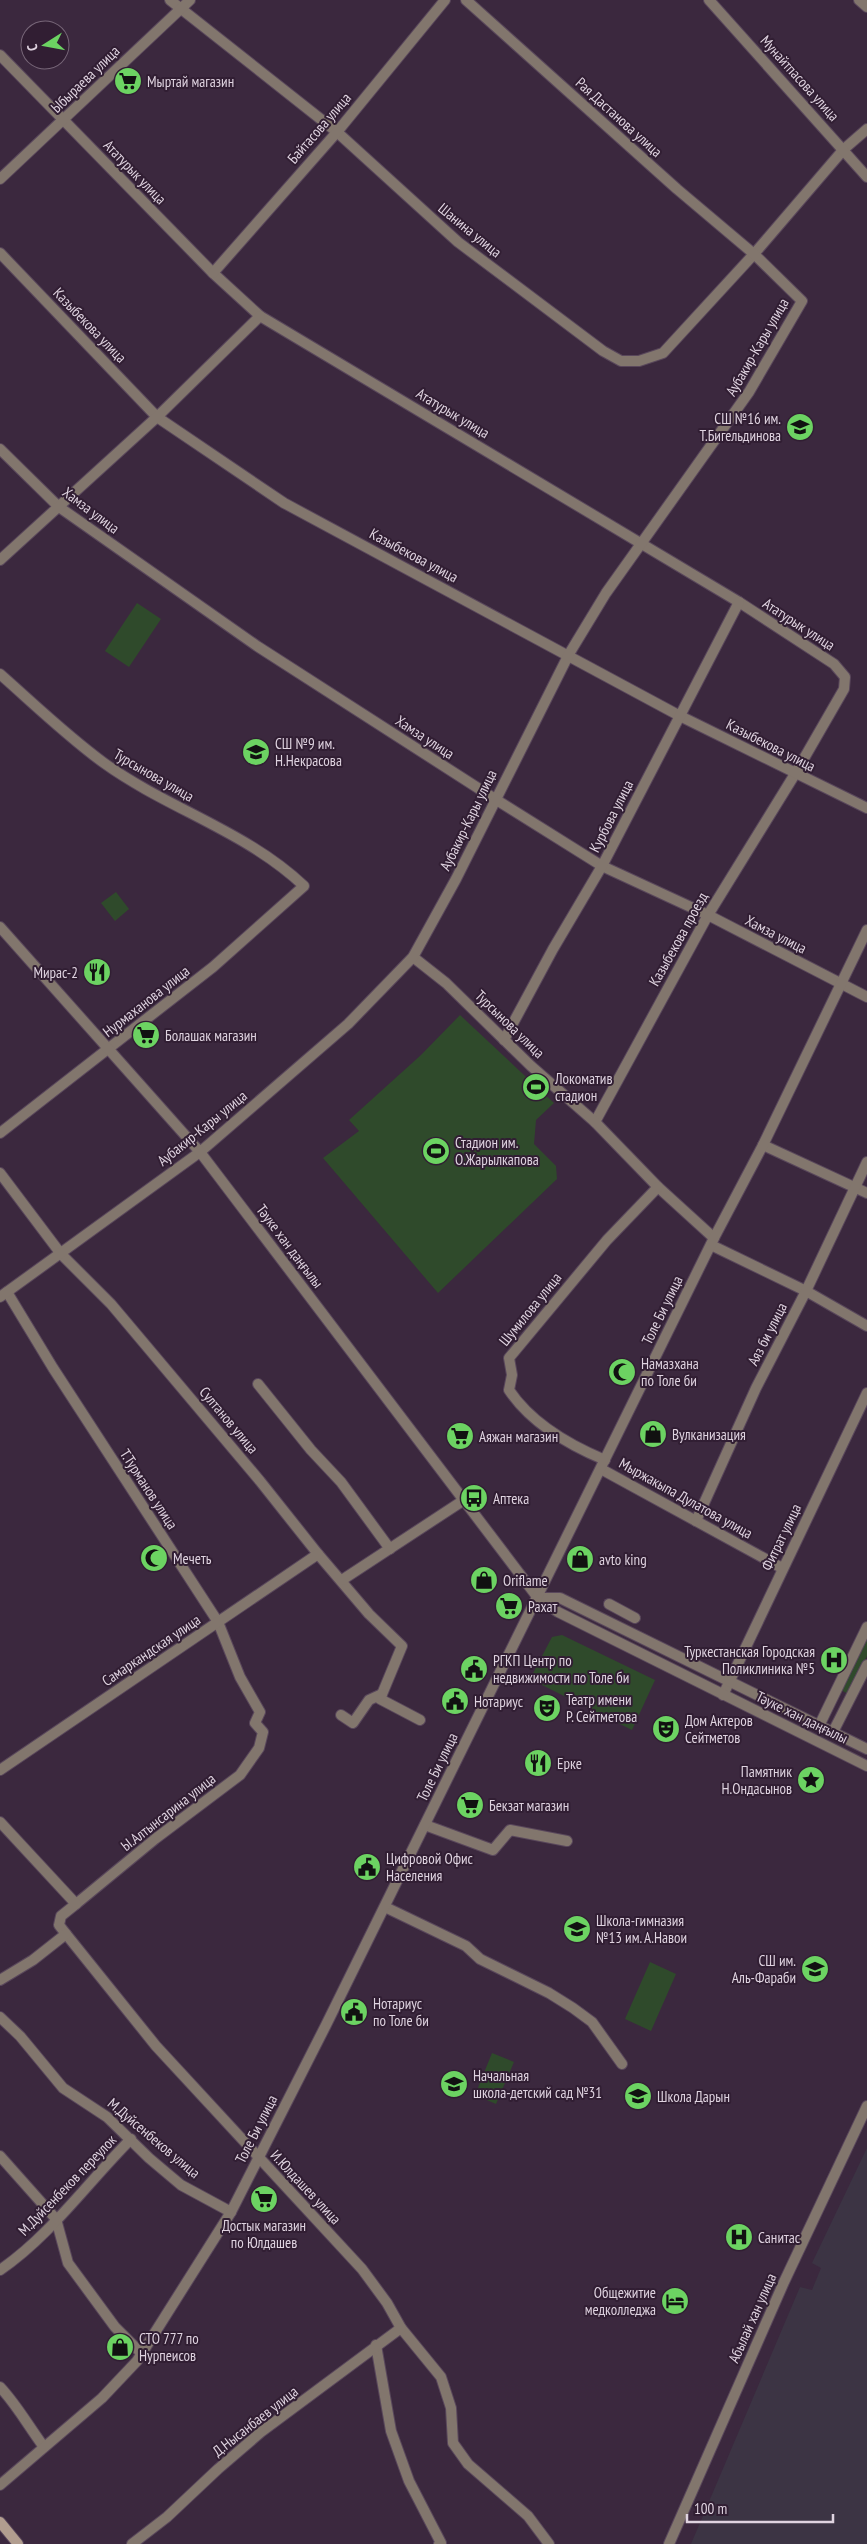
<svg xmlns="http://www.w3.org/2000/svg" width="867" height="2544" font-family="'PT Sans Narrow',sans-serif">
<rect width="100%" height="100%" fill="#3b283e"/>
<path fill="#3c3444" d="M867 2148V2544H691L800 2287 812 2290 821 2268 812 2263Z"/>
<g fill="#2f4a2b">
<path d="M137 603 161 619 129 667 105 651Z"/>
<path d="M116 892 129 909 115 921 101 903Z"/>
<path d="M460 1015 554 1103 536 1120 534 1144 556 1166 557 1179 438 1293 323 1158 359 1131 349 1120 421 1055Z"/>
<path d="M562 1635 655 1680 632 1730 530 1679 552 1637Z"/>
<path d="M867 1637V1656L848 1694 841 1690Z"/>
<path d="M650 1962 676 1974 651 2031 625 2019Z"/>
<path d="M492 2053 514 2062 496 2104 475 2095Z"/>
</g>
<g fill="none" stroke-linecap="round" stroke-linejoin="round">
<g stroke="#59475b" stroke-width="12">
<g id="minor">
<path d="M170 0 337 132 458 242 603 351 621 361H639L663 353 754 254 844 149 867 129"/>
<path d="M709 0 867 177"/>
<path d="M859 0 867 7"/>
<path d="M0 55 213 273 260 316 739 602 834 664 845 677 844 689 795 774 708 915 595 1122"/>
<path d="M0 179 190 0"/>
<path d="M0 253 157 417 284 503 680 716 867 808"/>
<path d="M213 273 337 132 445 0"/>
<path d="M0 449 59 507 257 646 495 799 602 866 708 915 867 997"/>
<path d="M0 560 157 417 260 316"/>
<path d="M0 674C34 704 67 736 104 763 168 809 246 831 304 886L213 967 0 1133"/>
<path d="M413 957 446 983 531 1066 595 1122 658 1187 714 1238"/>
<path d="M504 1040 553 949 602 866 739 602"/>
<path d="M763 1145 867 1193"/>
<path d="M0 1173 61 1254 111 1304 260 1481 318 1554 369 1614 402 1646 380 1699 420 1720"/>
<path d="M711 1245 806 1291 867 1326"/>
<path d="M7 1292 53 1368 218 1622 240 1677 260 1712 255 1723 263 1732 259 1748 240 1775 155 1839 76 1904"/>
<path d="M0 1297 200 1152 348 1024 413 957 456 879 569 654 606 593 749 392 802 301 754 254 677 189 466 0"/>
<path d="M258 1384 311 1450 341 1482 390 1549"/>
<path d="M605 1460C569 1445 531 1423 509 1390L512 1375 509 1358 607 1240 658 1187"/>
<path d="M601 1469 782 1568"/>
<path d="M696 1521 756 1388 806 1291 867 1162"/>
<path d="M342 1580 464 1500"/>
<path d="M609 1604 635 1618"/>
<path d="M723 1695 867 1393"/>
<path d="M341 1715 353 1723 369 1700 382 1694"/>
<path d="M819 1726 867 1627"/>
<path d="M833 1732 867 1665"/>
<path d="M0 1770 318 1554"/>
<path d="M0 1822 76 1904 61 1916 59 1925 66 1934 156 2046 362 2269 387 2303 401 2328 441 2377 451 2408 453 2443 468 2464 528 2516 549 2544"/>
<path d="M425 1825 493 1850 510 1830 567 1841"/>
<path d="M385 1907 466 1946 480 1959 549 1993 573 2008 592 2022 622 2064"/>
<path d="M0 1980 33 1960 66 1934"/>
<path d="M0 2017 20 2036 63 2088 107 2117 149 2158 181 2185 231 2212"/>
<path d="M0 2156 56 2219 68 2263 115 2327 142 2354"/>
<path d="M0 2270C50 2236 88 2182 131 2139"/>
<path d="M376 2345 391 2431 409 2481 441 2543 439 2544"/>
<path d="M0 2387C17 2405 29 2427 44 2447"/>
<path d="M132 2544 167 2517 218 2469 261 2432 401 2328"/>
<path d="M669 2544 784 2282 867 2106"/>
</g>
</g>
<g stroke="#59475b" stroke-width="12">
<g id="tertiary">
<path d="M0 927 200 1152 538 1598 558 1612 867 1766"/>
<path d="M538 1598H560L867 1749"/>
<path d="M0 2485 102 2398 137 2361 231 2212 326 2025 714 1238 763 1145 867 930"/>
</g>
</g>
<g stroke="#59475b" stroke-width="12">
<path id="secondary" d="M0 2522 18 2544"/>
</g>
<use href="#minor" stroke="#82766d" stroke-width="10"/>
<use href="#tertiary" stroke="#82766d" stroke-width="10"/>
<use href="#secondary" stroke="#b19d8f" stroke-width="10"/>
</g>
<defs>
<g id="supermarket-disc" transform="scale(1.4375)"><circle r="9.5" fill="#6cd362" stroke="#311e33"/><path d="M-6-5.5h2.5l.6 2H6L4.5 2H-2.5L-4.4-4H-6ZM-1.5 3.2a1.3 1.3 0 1 0 .1 0ZM3 3.2a1.3 1.3 0 1 0 .1 0Z" fill="#111"/></g>
<g id="school-disc" transform="scale(1.4375)"><circle r="9.5" fill="#6cd362" stroke="#311e33"/><path d="M0-5L7-2L0 1L-7-2ZM-4 1L0 2.5L4 1V4Q0 6-4 4Z" fill="#111"/></g>
<g id="restaurant-disc" transform="scale(1.4375)"><circle r="9.5" fill="#6cd362" stroke="#311e33"/><path d="M-5-6h1v4h1v-4h1v4h1v-4h1v5L-1.5 .5V6h-2V.5L-5-1ZM5-6V6H3V1.5H1.5Q1.5-4 5-6Z" fill="#111"/></g>
<g id="stadium-disc" transform="scale(1.4375)"><circle r="9.5" fill="#6cd362" stroke="#311e33"/><path d="M0-5a6.5 5 0 1 0 0 10a6.5 5 0 1 0 0-10ZM-3.5-1.8h7v3.6h-7Z" fill="#111"/></g>
<g id="mosque-disc" transform="scale(1.4375)"><circle r="9.5" fill="#6cd362" stroke="#311e33"/><path d="M3.5-4.9A6 6 0 1 0 3.5 4.9A5 5 0 1 1 3.5-4.9Z" fill="#111"/></g>
<g id="shop-disc" transform="scale(1.4375)"><circle r="9.5" fill="#6cd362" stroke="#311e33"/><path d="M-5-2.5h2.3a2.7 3.5 0 0 1 5.4 0H5L5.5 6h-11ZM-1.5-2.5h3a1.5 2.3 0 0 0-3 0Z" fill="#111"/></g>
<g id="bus-disc" transform="scale(1.4375)"><circle r="9.5" fill="#6cd362" stroke="#311e33"/><path d="M-5-6H5V4H4V6H2V4H-2V6H-4V4H-5ZM-3.5-4V0h7V-4ZM-3.5 1.2v1.5H-2V1.2ZM2 1.2v1.5H3.5V1.2Z" fill="#111"/></g>
<g id="hospital-disc" transform="scale(1.4375)"><circle r="9.5" fill="#6cd362" stroke="#311e33"/><path d="M-5-5h3v3.5h4V-5h3V5h-3V1.5h-4V5h-3Z" fill="#111"/></g>
<g id="civic-disc" transform="scale(1.4375)"><circle r="9.5" fill="#6cd362" stroke="#311e33"/><path d="M-.6-6.5H3V-4.5H.6V-3L4-1V1h2V6H-6V1h2V-1L-.6-3ZM-1.2 2.5V6h2.4V2.5Z" fill="#111"/></g>
<g id="theatre-disc" transform="scale(1.4375)"><circle r="9.5" fill="#6cd362" stroke="#311e33"/><path d="M-5-5.5Q0-4 5-5.5V0Q5 5 0 6Q-5 5-5 0ZM-3.3-2.5H-1v1.5H-3.3ZM1-2.5H3.3v1.5H1ZM-2.8 1Q0 5.5 2.8 1Z" fill="#111"/></g>
<g id="sight-disc" transform="scale(1.4375)"><circle r="9.5" fill="#6cd362" stroke="#311e33"/><path d="M0-6L1.8-2.2L6-1.7L2.9 1.2L3.7 5.4L0 3.3L-3.7 5.4L-2.9 1.2L-6-1.7L-1.8-2.2Z" fill="#111"/></g>
<g id="hotel-disc" transform="scale(1.4375)"><circle r="9.5" fill="#6cd362" stroke="#311e33"/><path d="M-6-4.5h1.5V1H6V5H4.5V3h-9V5H-6ZM-4 0a1.8 1.8 0 1 1 3.6 0ZM.5 0V-2.5h3Q6-2.5 6 0Z" fill="#111"/></g>
</defs>
<g fill-rule="evenodd">
<use href="#supermarket-disc" x="128" y="81"/>
<use href="#school-disc" x="800" y="427"/>
<use href="#school-disc" x="256" y="752"/>
<use href="#restaurant-disc" x="97" y="972"/>
<use href="#supermarket-disc" x="146" y="1035"/>
<use href="#stadium-disc" x="536" y="1087"/>
<use href="#stadium-disc" x="436" y="1151"/>
<use href="#mosque-disc" x="622" y="1372"/>
<use href="#shop-disc" x="653" y="1434"/>
<use href="#supermarket-disc" x="460" y="1436"/>
<use href="#bus-disc" x="474" y="1498"/>
<use href="#mosque-disc" x="154" y="1558"/>
<use href="#shop-disc" x="580" y="1559"/>
<use href="#shop-disc" x="484" y="1580"/>
<use href="#supermarket-disc" x="509" y="1606"/>
<use href="#hospital-disc" x="834" y="1660"/>
<use href="#civic-disc" x="474" y="1669"/>
<use href="#civic-disc" x="455" y="1701"/>
<use href="#theatre-disc" x="547" y="1708"/>
<use href="#theatre-disc" x="666" y="1729"/>
<use href="#restaurant-disc" x="538" y="1763"/>
<use href="#sight-disc" x="811" y="1780"/>
<use href="#supermarket-disc" x="470" y="1805"/>
<use href="#civic-disc" x="367" y="1867"/>
<use href="#school-disc" x="577" y="1929"/>
<use href="#school-disc" x="815" y="1969"/>
<use href="#civic-disc" x="354" y="2012"/>
<use href="#school-disc" x="454" y="2084"/>
<use href="#school-disc" x="638" y="2096"/>
<use href="#supermarket-disc" x="264" y="2199"/>
<use href="#hospital-disc" x="739" y="2237"/>
<use href="#hotel-disc" x="675" y="2301"/>
<use href="#shop-disc" x="120" y="2347"/>
</g>
<g text-anchor="middle" dominant-baseline="central" stroke-width="4" stroke-linejoin="round" paint-order="stroke">
<g font-size="15" fill="#dfd3e0" stroke="#311e33">
<text transform="translate(800 78) rotate(48)">Мунайтпасова улица</text>
<text transform="translate(85 79) rotate(-44)">Ыбыраева улица</text>
<text transform="translate(619 117) rotate(42)">Рая Дастанова улица</text>
<text transform="translate(319 128) rotate(-49)">Байтасова улица</text>
<text transform="translate(135 172) rotate(46)">Ататурык улица</text>
<text transform="translate(470 230) rotate(39)">Шанина улица</text>
<text transform="translate(90 325) rotate(46)">Казыбекова улица</text>
<text transform="translate(757 347) rotate(-60)">Аубакир-Кары улица</text>
<text transform="translate(453 413) rotate(31)">Ататурык улица</text>
<text transform="translate(91 510) rotate(37)">Хамза улица</text>
<text transform="translate(414 555) rotate(28)">Казыбекова улица</text>
<text transform="translate(799 624) rotate(33)">Ататурык улица</text>
<text transform="translate(425 737) rotate(33)">Хамза улица</text>
<text transform="translate(771 745) rotate(27)">Казыбекова улица</text>
<text transform="translate(154 775) rotate(30)">Турсынова улица</text>
<text transform="translate(611 816) rotate(-63)">Курбова улица</text>
<text transform="translate(468 820) rotate(-64)">Аубакир-Кары улица</text>
<text transform="translate(776 934) rotate(27)">Хамза улица</text>
<text transform="translate(678 939) rotate(-61)">Казыбекова проезд</text>
<text transform="translate(146 1001) rotate(-38)">Нурмаханова улица</text>
<text transform="translate(510 1024) rotate(44)">Турсынова улица</text>
<text transform="translate(202 1128) rotate(-39)">Аубакир-Кары улица</text>
<text transform="translate(290 1246) rotate(53)">Тәуке хан даңғылы</text>
<text transform="translate(530 1309) rotate(-51)">Шумилова улица</text>
<text transform="translate(662 1310) rotate(-64)">Толе Би улица</text>
<text transform="translate(767 1334) rotate(-63)">Аяз би улица</text>
<text transform="translate(229 1420) rotate(50)">Султанов улица</text>
<text transform="translate(149 1489) rotate(57)">Т.Турманов улица</text>
<text transform="translate(686 1498) rotate(29)">Мыржакыпа Дулатова улица</text>
<text transform="translate(781 1537) rotate(-64)">Фитрат улица</text>
<text transform="translate(151 1650) rotate(-34)">Самаркандская улица</text>
<text transform="translate(802 1717) rotate(26)">Тәуке хан даңғылы</text>
<text transform="translate(437 1767) rotate(-64)">Толе Би улица</text>
<text transform="translate(168 1812) rotate(-38)">Ы.Алтынсарина улица</text>
<text transform="translate(256 2129) rotate(-63)">Толе Би улица</text>
<text transform="translate(154 2138) rotate(40)">М.Дуйсенбеков улица</text>
<text transform="translate(67 2185) rotate(-46)">М.Дуйсенбеков переулок</text>
<text transform="translate(306 2187) rotate(47)">И.Юлдашев улица</text>
<text transform="translate(752 2318) rotate(-66)">Абылай хан улица</text>
<text transform="translate(255 2421) rotate(-38)">Д.Нысанбаев улица</text>
</g>
<g font-size="15" fill="#dfd3e0" stroke="#311e33" text-anchor="start">
<text x="147" y="81">Мыртай магазин</text>
<text x="781" y="418" text-anchor="end">СШ №16 им.<tspan x="781" dy="17">Т.Бигельдинова</tspan></text>
<text x="275" y="743">СШ №9 им.<tspan x="275" dy="17">Н.Некрасова</tspan></text>
<text x="78" y="972" text-anchor="end">Мирас-2</text>
<text x="165" y="1035">Болашак магазин</text>
<text x="555" y="1078">Локоматив<tspan x="555" dy="17">стадион</tspan></text>
<text x="455" y="1142">Стадион им.<tspan x="455" dy="17">О.Жарылкапова</tspan></text>
<text x="641" y="1363">Намазхана<tspan x="641" dy="17">по Толе би</tspan></text>
<text x="672" y="1434">Вулканизация</text>
<text x="479" y="1436">Аяжан магазин</text>
<text x="493" y="1498">Аптека</text>
<text x="173" y="1558">Мечеть</text>
<text x="599" y="1559">avto king</text>
<text x="503" y="1580">Oriflame</text>
<text x="528" y="1606">Рахат</text>
<text x="815" y="1651" text-anchor="end">Туркестанская Городская<tspan x="815" dy="17">Поликлиника №5</tspan></text>
<text x="493" y="1660">РГКП Центр по<tspan x="493" dy="17">недвижимости по Толе би</tspan></text>
<text x="566" y="1699">Театр имени<tspan x="566" dy="17">Р. Сейтметова</tspan></text>
<text x="474" y="1701">Нотариус</text>
<text x="685" y="1720">Дом Актеров<tspan x="685" dy="17">Сейтметов</tspan></text>
<text x="557" y="1763">Ерке</text>
<text x="792" y="1771" text-anchor="end">Памятник<tspan x="792" dy="17">Н.Ондасынов</tspan></text>
<text x="489" y="1805">Бекзат магазин</text>
<text x="386" y="1858">Цифровой Офис<tspan x="386" dy="17">Населения</tspan></text>
<text x="596" y="1920">Школа-гимназия<tspan x="596" dy="17">№13 им. А.Навои</tspan></text>
<text x="796" y="1960" text-anchor="end">СШ им.<tspan x="796" dy="17">Аль-Фараби</tspan></text>
<text x="373" y="2003">Нотариус<tspan x="373" dy="17">по Толе би</tspan></text>
<text x="473" y="2075">Начальная<tspan x="473" dy="17">школа-детский сад №31</tspan></text>
<text x="657" y="2096">Школа Дарын</text>
<text x="264" y="2225" text-anchor="middle">Достык магазин<tspan x="264" dy="17">по Юлдашев</tspan></text>
<text x="758" y="2237">Санитас</text>
<text x="656" y="2292" text-anchor="end">Общежитие<tspan x="656" dy="17">медколледжа</tspan></text>
<text x="139" y="2338">СТО 777 по<tspan x="139" dy="17">Нурпеисов</tspan></text>
</g>
</g>
<g transform="translate(45 45) rotate(259)"><circle r="24" fill="#311e33" stroke="#776678"/>
<path d="M0-4L9 19L0 12L-9 19Z" fill="#6cd362"/>
<text y="-8" font-size="14" font-weight="bold" text-anchor="middle" fill="#dfd3e0">С</text>
</g>
<path d="M687 2514v8h146v-8" fill="none" stroke="#dfd3e0" stroke-width="2.5"/>
<text x="694" y="2514" font-size="15" fill="#dfd3e0" stroke="#311e33" stroke-width="4" paint-order="stroke">100 m</text>
</svg>
